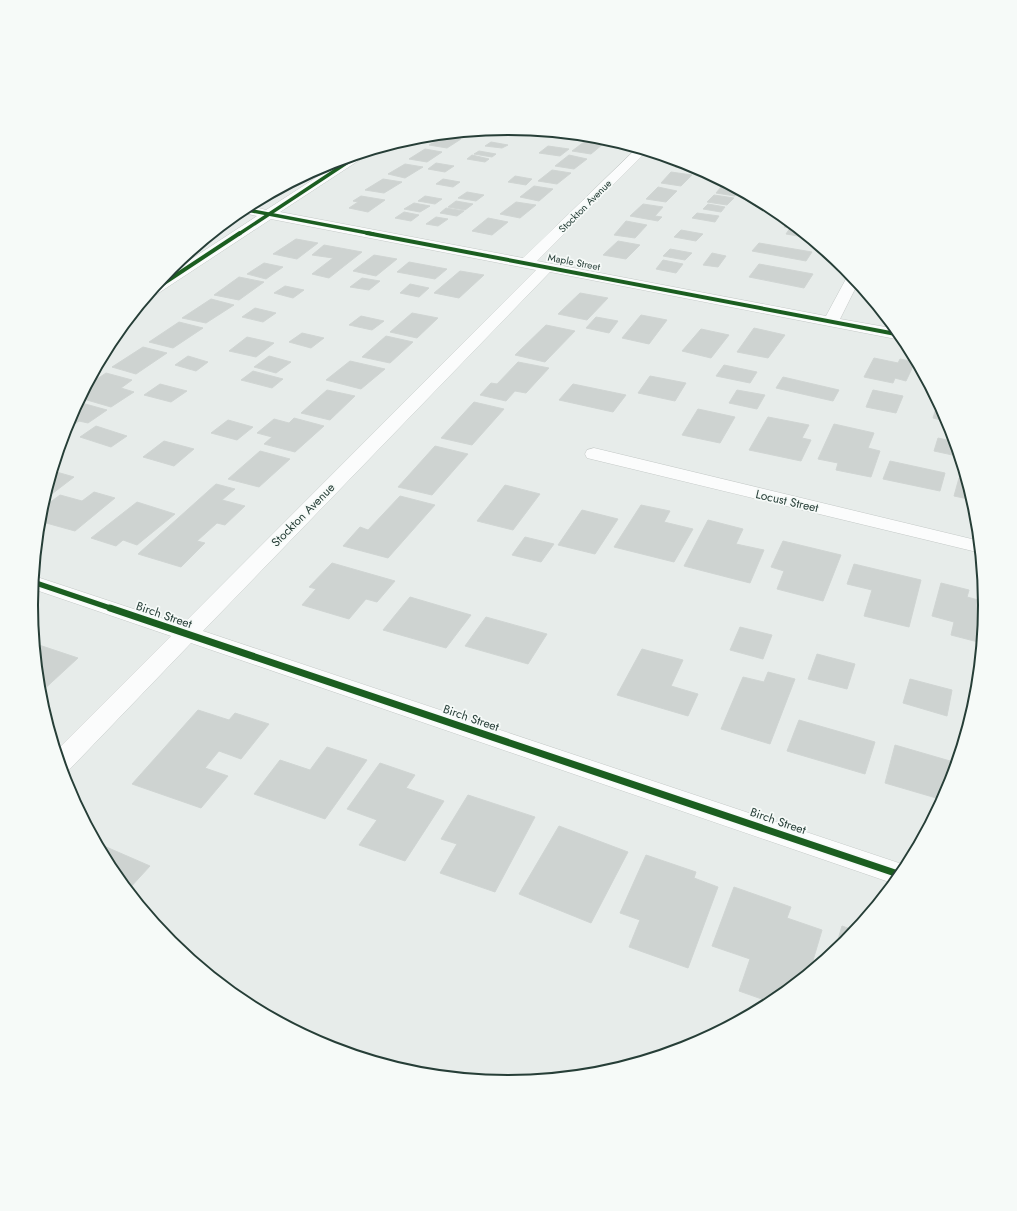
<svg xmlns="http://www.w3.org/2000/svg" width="1017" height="1211" font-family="Jost,sans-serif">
<rect width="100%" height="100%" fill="#e7ecea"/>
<g fill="#ced3d1" stroke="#d0d5d3">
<path d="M444 136 461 139 447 148 429 145Z"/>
<path d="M590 136 602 137 607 139 606 140 588 137Z"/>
<path d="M491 142 508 145 502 148 485 146Z"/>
<path d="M584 142 603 144 591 154 572 151Z"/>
<path d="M548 146 569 149 560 156 539 153Z"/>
<path d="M425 149 442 152 427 162 409 159Z"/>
<path d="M479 151 496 154 492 157 474 154Z"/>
<path d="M472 155 489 159 485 162 467 159Z"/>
<path d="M569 155 587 159 574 169 555 166Z"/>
<path d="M681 161 691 164 698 168 694 171 675 167Z"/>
<path d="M436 163 454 166 445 172 428 169Z"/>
<path d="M405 164 423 167 405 178 388 174Z"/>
<path d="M552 170 571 173 557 184 538 181Z"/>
<path d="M671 172 692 175 681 186 661 183Z"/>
<path d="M515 176 532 179 526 185 508 182Z"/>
<path d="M383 179 402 182 384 193 365 190Z"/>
<path d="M443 179 460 182 453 187 436 184Z"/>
<path d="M534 186 553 189 539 201 520 197Z"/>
<path d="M658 187 677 191 666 202 646 199Z"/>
<path d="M721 187 738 190H739L735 196 716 193Z"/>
<path d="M467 192 484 195 476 201 458 198Z"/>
<path d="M714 195 734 198 727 205 707 202Z"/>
<path d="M361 196 385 200 368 212 349 208 358 202 353 201Z"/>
<path d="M425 196 442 199 435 204 418 201Z"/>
<path d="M754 198 767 205 751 202Z"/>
<path d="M456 201 473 204 465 210 448 207Z"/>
<path d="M516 202 536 205 520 218 500 214Z"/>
<path d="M414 203 430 206 420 212 404 209Z"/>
<path d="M643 204 663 207 655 216 662 217 658 221 630 216Z"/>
<path d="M708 204 725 207 721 212 703 209Z"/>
<path d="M446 208 464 211 457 216 440 213Z"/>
<path d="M404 212 419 215 411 221 395 218Z"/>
<path d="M697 213 719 216 715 222 692 218Z"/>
<path d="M436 217 448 219 438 226 426 224Z"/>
<path d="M488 218 508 222 492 235 472 231Z"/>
<path d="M626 221 647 225 635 238 614 235Z"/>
<path d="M788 222H791L810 238 786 234 790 228 784 227Z"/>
<path d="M681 230 703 234 696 241 674 237Z"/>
<path d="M296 239 318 243 297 259 273 254Z"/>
<path d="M618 241 640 245 626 259 603 255Z"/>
<path d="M759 243 812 252 806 261 752 251Z"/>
<path d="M324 245 362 252 329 278 312 274 333 258 312 255Z"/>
<path d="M670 249 692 253 685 260 663 256Z"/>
<path d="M712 253 726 256 718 267 703 265Z"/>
<path d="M374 255 397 259 376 276 353 271Z"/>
<path d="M663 260 683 264 676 273 656 269Z"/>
<path d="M409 262 447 269 435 279 397 272Z"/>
<path d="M264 263 283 267 266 279 247 274Z"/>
<path d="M759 264 813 274 804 288 749 277Z"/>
<path d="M460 271 484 275 459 298 434 293Z"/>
<path d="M239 277 264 282 239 300 214 295Z"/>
<path d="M362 278 380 281 369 290 350 287Z"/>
<path d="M410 284 429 288 419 297 400 293Z"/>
<path d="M285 286 304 290 293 298 274 293Z"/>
<path d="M580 293 608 298 587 320 558 314Z"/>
<path d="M211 299 234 305 206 323 182 318Z"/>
<path d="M255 308 276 313 263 322 242 317Z"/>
<path d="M412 313 438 318 417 338 390 332Z"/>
<path d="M641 315 667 320 649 344 622 338Z"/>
<path d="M361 316 384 321 372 330 349 325Z"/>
<path d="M596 317 618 321 609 333 586 328Z"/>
<path d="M179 322 203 328 173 348 149 342Z"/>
<path d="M546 325 575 331 545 362 515 355Z"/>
<path d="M754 328 785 335 768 358 737 352Z"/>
<path d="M701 329 729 335 711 358 682 351Z"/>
<path d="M302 333 324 338 311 348 289 342Z"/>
<path d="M386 336 413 342 390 363 362 357Z"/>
<path d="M247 337 274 343 256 357 229 351Z"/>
<path d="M143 347 167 353 136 374 112 367Z"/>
<path d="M188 356 208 362 196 371 175 365Z"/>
<path d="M269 356 291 362 276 373 254 367Z"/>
<path d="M874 358 898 363 900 359 915 362 906 381 895 378 893 383 864 377Z"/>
<path d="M350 361 385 369 361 389 326 380Z"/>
<path d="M518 362 549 368 526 393 515 391 506 401 480 395 491 383 497 384Z"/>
<path d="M724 365 757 372 750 383 716 376Z"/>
<path d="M253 371 283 379 272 388 241 380Z"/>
<path d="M106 373 132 380 121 388 134 392 111 407 80 398 88 385Z"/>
<path d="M650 376 686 383 675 401 638 393Z"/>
<path d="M783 377 839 390 833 401 776 388Z"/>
<path d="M160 384 187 391 171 402 144 395Z"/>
<path d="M573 384 626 395 613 412 559 400Z"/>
<path d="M327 390 355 396 330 420 301 413Z"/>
<path d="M737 390 765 395 757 409 729 403Z"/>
<path d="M873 390 903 396 896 413 866 407Z"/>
<path d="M78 402 107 410 88 423 79 421 65 431 67 423Z"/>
<path d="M474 402 504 409 472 445 441 438Z"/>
<path d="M937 405H940L949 422 933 418Z"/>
<path d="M698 409 735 417 720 443 682 435Z"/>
<path d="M768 417 809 425 802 438 811 440 801 461 749 450Z"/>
<path d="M294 418 324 426 295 452 264 444 272 437 257 433 274 419 289 423Z"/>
<path d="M228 420 253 427 237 440 211 433Z"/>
<path d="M834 424 874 433 868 448 880 451 871 477 836 470 838 463 818 459Z"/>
<path d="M96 426 127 436 111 447 80 437Z"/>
<path d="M938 438 956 442 958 452 957 456 934 451Z"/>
<path d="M164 441 194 449 174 466 143 457Z"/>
<path d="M435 446 468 454 432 495 398 487Z"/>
<path d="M260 451 290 459 259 487 228 479Z"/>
<path d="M890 461 945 473 940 491 883 479Z"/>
<path d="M53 471 74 477 44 500Z"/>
<path d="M959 478 967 479 973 500 954 496Z"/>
<path d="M216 484 235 489 222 500 245 506 225 525 217 523 197 541 205 543 181 567 138 554Z"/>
<path d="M505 485 540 494 513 530 477 521Z"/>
<path d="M94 492 115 498 75 531 39 521 41 509 60 495 82 501Z"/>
<path d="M400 496 435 505 388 558 343 546 360 527 368 530Z"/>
<path d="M137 502 175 514 137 545 123 540 116 546 91 538Z"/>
<path d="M641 505 670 511 664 522 693 529 674 562 614 547Z"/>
<path d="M582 510 618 519 595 554 558 545Z"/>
<path d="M708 520 743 529 736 544 764 550 750 583 684 566Z"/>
<path d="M525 537 554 544 541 562 512 555Z"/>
<path d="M783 541 841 555 823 601 777 589 784 571 771 567Z"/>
<path d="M332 563 395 581 377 602 366 599 349 619 302 605 316 589 309 587Z"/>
<path d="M854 564 921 580 909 627 864 616 872 590 847 584Z"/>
<path d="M941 583 969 590 967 597 986 602 982 643 951 635 954 622 932 616Z"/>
<path d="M410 597 471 615 446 648 383 630Z"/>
<path d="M486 617 547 634 528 664 465 646Z"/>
<path d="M740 627 772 635 763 659 730 650Z"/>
<path d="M39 645 78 658 40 693 35 648Z"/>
<path d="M642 649 683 660 671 686 698 694 688 716 617 695Z"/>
<path d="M817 654 855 664 847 689 808 679Z"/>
<path d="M768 672 795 679 770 744 721 729 743 677 764 682Z"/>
<path d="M910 679 952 690 947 716 903 703Z"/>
<path d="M198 710 229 720 235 713 269 724 241 759 219 751 205 768 228 776 201 808 132 784Z"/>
<path d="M799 720 875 742 865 774 787 751Z"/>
<path d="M895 745 957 763 950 788 943 800 885 783Z"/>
<path d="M327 747 367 760 325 819 254 794 280 760 310 770Z"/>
<path d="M380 763 415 775 406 788 444 801 405 861 359 845 377 820 347 809Z"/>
<path d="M468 795 535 817 495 892 440 873 457 844 441 839Z"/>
<path d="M559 826 628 852 591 923 519 894Z"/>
<path d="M96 843H97L150 866 128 890 111 871Z"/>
<path d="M646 855 696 872 694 878 718 887 688 968 629 947 640 920 620 913Z"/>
<path d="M734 887 791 907 787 918 822 930 809 974 773 1003 739 991 750 959 712 946Z"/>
<path d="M842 926 856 931 846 943 834 953Z"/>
</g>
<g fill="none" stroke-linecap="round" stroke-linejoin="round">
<g stroke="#c4c9c7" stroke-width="1">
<g id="minor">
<path d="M637 148 647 151 537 261 826 316 847 277 851 273 858 283 840 319 897 329 904 339 901 340 550 272 203 631 908 866 895 884 191 643 69 770 62 772 56 751 171 636 33 589 34 576 182 625 536 270 271 219 157 294 149 295 164 277 257 216 239 212C249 204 254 207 266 210L345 159 365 152 366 154 364 157 280 212 523 258Z"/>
<path d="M594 448 980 541 981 553 587 458 585 454 587 450Z"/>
</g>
</g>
<use href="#minor" fill="#fbfcfc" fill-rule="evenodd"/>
<g stroke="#f6faf8" stroke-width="5">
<g id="cycleway-far4">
<path d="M242 209 373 234"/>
<path d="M239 234 360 154"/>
</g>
</g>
<g stroke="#f6faf8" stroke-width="6">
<g id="cycleway-far3">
<path d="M367 233 901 335"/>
<path d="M152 291 240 233"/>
</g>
</g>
<g stroke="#f6faf8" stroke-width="8">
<path id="cycleway-far2" d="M33 582 113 609"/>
</g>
<g stroke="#f6faf8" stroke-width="10">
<path id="cycleway-far1" d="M110 608 901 875"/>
</g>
<g stroke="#f6faf8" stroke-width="11">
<path id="cycleway" d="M898 874 902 875"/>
</g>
<use href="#cycleway-far4" stroke="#1b5e20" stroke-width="3.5"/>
<use href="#cycleway-far3" stroke="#1b5e20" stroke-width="4"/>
<use href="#cycleway-far2" stroke="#1b5e20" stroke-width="5.5"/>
<use href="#cycleway-far1" stroke="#1b5e20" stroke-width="7"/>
<use href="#cycleway" stroke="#1b5e20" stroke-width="8"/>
</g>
<g text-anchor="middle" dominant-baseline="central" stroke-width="3.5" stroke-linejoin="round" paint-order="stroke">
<g font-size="10" fill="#263e37" stroke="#f6faf8">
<text transform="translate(585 206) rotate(-45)">Stockton Avenue</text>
<text transform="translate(574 262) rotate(11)">Maple Street</text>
</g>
<g font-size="12" fill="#263e37" stroke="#f6faf8">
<text transform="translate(787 501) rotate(13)">Locust Street</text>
<text transform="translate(303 515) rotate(-45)">Stockton Avenue</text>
<text transform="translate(164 615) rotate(19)">Birch Street</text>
<text transform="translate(471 718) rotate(19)">Birch Street</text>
<text transform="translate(778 821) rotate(19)">Birch Street</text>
</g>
</g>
<path d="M0 0H1017V1211H0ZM38 605a470 470 0 1 1 940 0a470 470 0 1 1-940 0Z" fill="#f6faf8" fill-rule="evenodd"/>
<path fill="none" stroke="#263e37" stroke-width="2" d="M38 605a470 470 0 1 1 940 0a470 470 0 1 1-940 0Z"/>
</svg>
